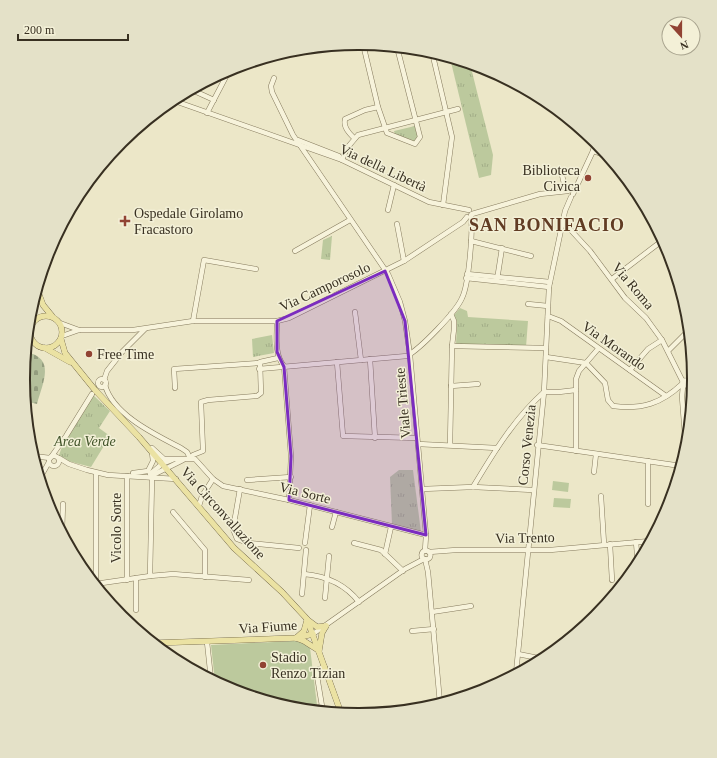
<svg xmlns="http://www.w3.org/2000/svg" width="717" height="758" font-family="'Times New Roman',serif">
<defs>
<pattern id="grass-tufts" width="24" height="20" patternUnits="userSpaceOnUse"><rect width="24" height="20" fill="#bcc99d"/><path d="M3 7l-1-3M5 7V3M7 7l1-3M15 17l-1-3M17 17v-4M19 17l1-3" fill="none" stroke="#a2ad87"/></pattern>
<pattern id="cemetery-stones" width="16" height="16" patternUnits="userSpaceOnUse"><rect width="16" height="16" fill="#b4bf9b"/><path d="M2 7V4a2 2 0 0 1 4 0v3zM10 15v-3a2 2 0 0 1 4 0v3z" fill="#939c7e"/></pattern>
</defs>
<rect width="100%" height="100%" fill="#ece7c8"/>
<g fill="url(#grass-tufts)">
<path d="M450 58 470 64 493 155 491 175 479 178Z"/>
<path d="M415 126 418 138 414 143 395 135 394 131Z"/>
<path d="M332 236 330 260 321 259 323 240Z"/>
<path d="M460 308 467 311 468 317 528 321 526 347 456 345 457 322 454 315Z"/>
<path d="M272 335 274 353 253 357 252 339Z"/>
<path d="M92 394 110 411 99 428 110 436 91 467 68 461 59 455 66 436Z"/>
<path d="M399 470H413L421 532 392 524 390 477Z"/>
</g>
<path fill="url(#cemetery-stones)" d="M26 352C56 358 43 382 37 404L29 402 26 413 23 379Z"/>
<g fill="#bcc99d">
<path d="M553 481 569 483 568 492 552 490Z"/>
<path d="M554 498 571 499 570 508 553 507Z"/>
<path d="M294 641 301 642 310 648 317 705 293 708 230 689 215 681 211 645Z"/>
</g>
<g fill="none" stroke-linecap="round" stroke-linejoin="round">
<g stroke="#867b5e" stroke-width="5.5">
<g id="minor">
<path d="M363 44 378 107 387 133 415 144 420 137 397 47"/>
<path d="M432 52 452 137 443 205"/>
<path d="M295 54 297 50"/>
<path d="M274 78 271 86 272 92 293 135 388 274 400 302 405 321 410 355 426 535 425 551"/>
<path d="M192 90 214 100"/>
<path d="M172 100 342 160 429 202 469 210"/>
<path d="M207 113 230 69"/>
<path d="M354 138C349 133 343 127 345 119L365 110 378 107"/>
<path d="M298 140 339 156"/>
<path d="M593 151 607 156"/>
<path d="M342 160 347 148 358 135 458 109"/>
<path d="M562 175 565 188"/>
<path d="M573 194 593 151 595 141"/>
<path d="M388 210 394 185"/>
<path d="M472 214 540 194 568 191"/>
<path d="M564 219 567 226 590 251 625 298 646 318 662 340 683 382"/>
<path d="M397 224 404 261"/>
<path d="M471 241 531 256"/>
<path d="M295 251 350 220"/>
<path d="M467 274 550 282"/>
<path d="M466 278 549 287"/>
<path d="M612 279 663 240"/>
<path d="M497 280 502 248"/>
<path d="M528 304 548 306"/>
<path d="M355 312 361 360"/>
<path d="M548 316 561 321 666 396"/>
<path d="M193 321 204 260 256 269"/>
<path d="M277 321C277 335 274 355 284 366L291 456 289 500"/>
<path d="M60 323 79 330"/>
<path d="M28 326 32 325"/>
<path d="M27 336 32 339"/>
<path d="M62 336 79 330H133L193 321H277L289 318 404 261 463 222 467 217"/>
<path d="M452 346 546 348"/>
<path d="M668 351 689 330"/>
<path d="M546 357 586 363 605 383 608 400 613 406C642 410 662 403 682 384"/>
<path d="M370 359 375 438"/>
<path d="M337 362 343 436 417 438"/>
<path d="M259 369 407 356C421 348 456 312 462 298 469 284 473 231 471 215"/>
<path d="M630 370 648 349 662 340"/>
<circle cx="102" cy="383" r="4"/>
<path d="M104 380 107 371 122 352 145 329"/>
<circle cx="685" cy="383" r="2.5"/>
<path d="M687 383 694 377"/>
<path d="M105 385C113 415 156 435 181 448L187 452 190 458"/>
<path d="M451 386 478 384"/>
<path d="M683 386 682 397 686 448"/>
<path d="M175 388 174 369 259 363"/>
<path d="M418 444 497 448"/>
<path d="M450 445 452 346 454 329V321L451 314"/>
<path d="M537 445 681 466"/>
<path d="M152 448 164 459H195L213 479 223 486 289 500 426 535"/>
<path d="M576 451V379L579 371 598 349"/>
<circle cx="54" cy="461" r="5"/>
<path d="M33 456 50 458"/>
<path d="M51 457 66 436 92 394"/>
<path d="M59 458 69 464 87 470 108 475 176 479"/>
<path d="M190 458 193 455 203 451 201 402 208 400 257 396 261 393 260 362 278 358"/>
<path d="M172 460 162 464 150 474 152 479 150 576 173 574 249 580"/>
<path d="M594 472 596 454"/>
<path d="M133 473 148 471 153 461 152 453"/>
<path d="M151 476 183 460"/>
<path d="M40 478 49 462"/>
<path d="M247 480 291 477"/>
<path d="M473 487C494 452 514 419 544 392H559L576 390"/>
<path d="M240 489 233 529 237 539 248 543 299 548"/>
<path d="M422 489 473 487 533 490"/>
<path d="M601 496 604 544"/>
<path d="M648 504V461"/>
<path d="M199 506 202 496 213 479"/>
<path d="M173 512 205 550V577"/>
<path d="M332 527 336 512"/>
<path d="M62 532 63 504"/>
<path d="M636 542 638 565"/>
<path d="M305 543 310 505"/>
<path d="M354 543 381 550 403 571"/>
<path d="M610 544 612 580"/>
<circle cx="426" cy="555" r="4.5"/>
<path d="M429 552 456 550H550L650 541"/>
<path d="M385 554 391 527"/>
<path d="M425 559 428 572 440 703"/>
<path d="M304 574C327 576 345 584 359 602"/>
<path d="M127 580V476"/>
<path d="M95 584 150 576"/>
<path d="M96 584V473"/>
<path d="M302 594 306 550"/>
<path d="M325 598 329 556"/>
<path d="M136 610V578"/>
<path d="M432 612 471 606"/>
<path d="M412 631 434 629"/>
<path d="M313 634 405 569 424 559"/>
<path d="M207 642 211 679"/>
<path d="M164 643V652"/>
<path d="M518 654 543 659"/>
<path d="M516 673 544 392 549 287 565 211 571 197"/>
<path d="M311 710 322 706 316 670 325 667"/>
</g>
</g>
<g stroke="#554932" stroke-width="6">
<g id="major">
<path d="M37 289 43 305 52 316"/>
<circle cx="46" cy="332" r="16"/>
<path d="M33 322 35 297"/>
<path d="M61 339 65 353 95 390 139 437 234 548 282 592 307 619 341 713"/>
<path d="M45 348 70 362"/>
<path d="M309 621 317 627 326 626"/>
<path d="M296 638 304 641 318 650"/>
<path d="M296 638 304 631 307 620"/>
<path d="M153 643 296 638 313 634"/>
<path d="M319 651 322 633 326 626"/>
</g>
</g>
<use href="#minor" stroke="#f7f3db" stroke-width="4.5"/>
<use href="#major" stroke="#ebe2a3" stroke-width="5.5"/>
</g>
<path fill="#7b2cbf" fill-opacity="0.2" stroke="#7b2cbf" stroke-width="3" stroke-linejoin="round" d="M385 271 405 321 426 535 289 500 291 456 284 367 277 352V321Z"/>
<g fill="#914333" stroke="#f3f0d7" stroke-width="1.5">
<circle cx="588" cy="178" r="4"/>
<path d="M123 215h4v4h4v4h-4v4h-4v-4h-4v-4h4z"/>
<circle cx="89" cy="354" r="4"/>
<circle cx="263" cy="665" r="4"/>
</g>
<g text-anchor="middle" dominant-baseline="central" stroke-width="3" stroke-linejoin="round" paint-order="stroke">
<g font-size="14" fill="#383021" stroke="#f3f0d7">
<text transform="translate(383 168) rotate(25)">Via della Libertà</text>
<text transform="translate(633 286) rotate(50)">Via Roma</text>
<text transform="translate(325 287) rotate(-25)">Via Camporosolo</text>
<text transform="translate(614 346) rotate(35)">Via Morando</text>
<text transform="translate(403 403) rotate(-95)">Viale Trieste</text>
<text transform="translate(527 445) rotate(-84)">Corso Venezia</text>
<text transform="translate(305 493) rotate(14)">Via Sorte</text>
<text transform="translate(223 513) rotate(48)">Via Circonvallazione</text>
<text transform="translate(116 528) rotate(-90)">Vicolo Sorte</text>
<text transform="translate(525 538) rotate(-1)">Via Trento</text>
<text transform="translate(268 627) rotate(-4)">Via Fiume</text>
</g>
<g font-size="14" fill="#383021" stroke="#f3f0d7" text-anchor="start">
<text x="580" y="170" text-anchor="end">Biblioteca<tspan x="580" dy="16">Civica</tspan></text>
<text x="134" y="213">Ospedale Girolamo<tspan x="134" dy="16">Fracastoro</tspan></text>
<text x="97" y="354">Free Time</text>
<text x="271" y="657">Stadio<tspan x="271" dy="16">Renzo Tizian</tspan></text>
</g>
<g font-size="14" font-style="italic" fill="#415329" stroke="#f3f0d7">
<text x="85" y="441">Area Verde</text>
</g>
<g font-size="18" font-weight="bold" letter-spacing="1" fill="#613c23" stroke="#f3f0d7">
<text x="547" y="225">SAN BONIFACIO</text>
</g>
</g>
<path d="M0 0H717V758H0ZM358 50H359A328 328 0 0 1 687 378V380A328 328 0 0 1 359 708H358A328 328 0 0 1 30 380V378A328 328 0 0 1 358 50Z" fill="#e4e1c8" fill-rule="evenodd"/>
<path fill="none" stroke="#383021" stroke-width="2" d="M358 50H359A328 328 0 0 1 687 378V380A328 328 0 0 1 359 708H358A328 328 0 0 1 30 380V378A328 328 0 0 1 358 50Z"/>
<g transform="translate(681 36) rotate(159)"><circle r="19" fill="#f3f0d7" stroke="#a8a38e"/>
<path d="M0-3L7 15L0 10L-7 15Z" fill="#914333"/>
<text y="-6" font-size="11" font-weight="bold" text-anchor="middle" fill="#383021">N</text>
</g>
<path d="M18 34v6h110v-6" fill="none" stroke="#383021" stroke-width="2"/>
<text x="24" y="34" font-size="12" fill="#383021" stroke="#f3f0d7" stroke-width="3" paint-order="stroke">200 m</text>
</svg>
